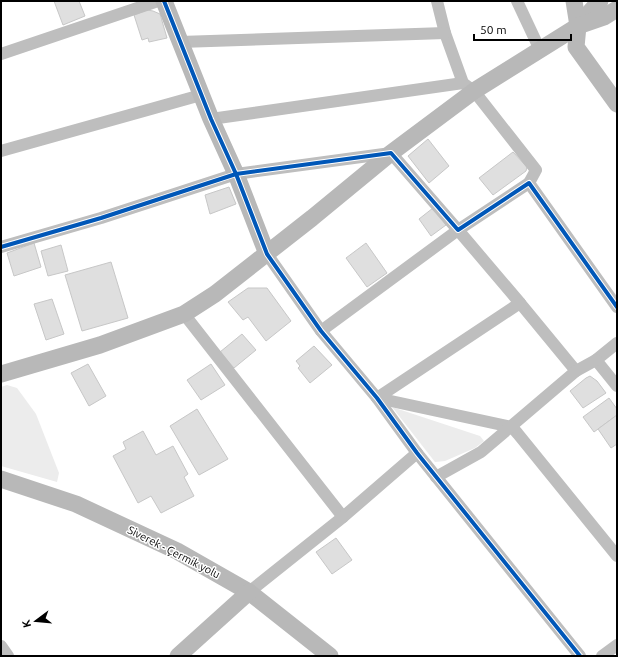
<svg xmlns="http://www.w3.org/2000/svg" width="618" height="657" font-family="Ubuntu,sans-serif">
<rect width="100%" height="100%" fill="#fff"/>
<g fill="#ececec">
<path d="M7 385 17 388 36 414 59 473 57 482 1 466V387Z"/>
<path d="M392 407 480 436 484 441 475 448 445 461 435 462Z"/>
</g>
<g fill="#dfdfdf" stroke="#c7c7c7">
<path d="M54 1H79L85 16 63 25Z"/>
<path d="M147 10 153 11 160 14 167 38 149 42 148 38 142 40 134 15Z"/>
<path d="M428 139 449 166 429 183 408 156Z"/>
<path d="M513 152 527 167 526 171 493 195 479 178Z"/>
<path d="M229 187 236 204 210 214 205 195Z"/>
<path d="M433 208 446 225 431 236 419 219Z"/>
<path d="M34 243 41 267 14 276 7 253Z"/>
<path d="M366 243 387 273 367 287 346 258Z"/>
<path d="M61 245 68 271 48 276 41 251Z"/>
<path d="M111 262 128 318 82 331 65 275Z"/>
<path d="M248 288H267L291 321 266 341 248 317 243 320 228 302Z"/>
<path d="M52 299 64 334 46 340 34 304Z"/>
<path d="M242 334 256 350 234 368 220 352Z"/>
<path d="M314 346 332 365 310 383 298 368 300 366 296 361Z"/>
<path d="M88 364 106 396 89 406 71 373Z"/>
<path d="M211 364 225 385 201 400 187 380Z"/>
<path d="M590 376 597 381 606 393 583 408 570 391 586 378Z"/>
<path d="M609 398 617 409V415L594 432 583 417Z"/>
<path d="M197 409 228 459 199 475 170 426Z"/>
<path d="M617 415V444L611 448 598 429Z"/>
<path d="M143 431 156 455 173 446 188 474 184 477 194 496 161 513 151 496 138 503 113 456 126 449 123 442Z"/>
<path d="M336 538 352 560 332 574 316 552Z"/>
</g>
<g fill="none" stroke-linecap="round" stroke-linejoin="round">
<g stroke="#bebebe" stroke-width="12">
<path d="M437 1 445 33 463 83 474 91 536 170 529 183"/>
<path d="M517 1 540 50"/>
<path d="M180 42 445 33"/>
<path d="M1 54 158 1"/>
<path d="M211 119 463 83"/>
<path d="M1 151 201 95"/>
<path d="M1 247 101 218 236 174 391 153 458 230 529 183 617 307"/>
<path d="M267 254 321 331 377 398 417 453 580 656"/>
<path d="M184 314 343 517"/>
<path d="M321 331 458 230 520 303"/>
<path d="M617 343 596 360 617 386"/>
<path d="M377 398 512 427 518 434 617 556"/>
<path d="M377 398 520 303 576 371"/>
<path d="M436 477 481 452 576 371 596 360"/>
<path d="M249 592 343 517 417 453"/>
<path d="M1 646 8 656"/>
<path d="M602 656 617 645"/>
</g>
<g stroke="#b8b8b8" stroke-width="17">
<path d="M164 1 211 119 236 174 267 254"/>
<path d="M574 1 578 26 576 47 617 104"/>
<path d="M579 24 600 1"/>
<path d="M1 374 100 345 184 314 215 294 312 218 391 153 474 91 578 26 604 17 617 9"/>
<path d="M1 479 76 504 177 551 249 592 330 656"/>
<path d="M178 656 249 592"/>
</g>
<g stroke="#fff" stroke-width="6">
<g id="cycleway">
<path d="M164 1 211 119 236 174 267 254 321 331 377 398 417 453 580 656"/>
<path d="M1 247 101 218 236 174 391 153 458 230 529 183 617 307"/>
</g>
</g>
<use href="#cycleway" stroke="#0057b8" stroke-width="4"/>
</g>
<g text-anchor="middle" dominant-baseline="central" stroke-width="3" stroke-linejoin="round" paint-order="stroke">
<g font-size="11" fill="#000" stroke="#fff">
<text transform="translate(174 552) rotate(27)">Siverek - Çermik yolu</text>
</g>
</g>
<rect width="618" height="657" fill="none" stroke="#000000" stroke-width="4"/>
<g transform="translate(36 621) rotate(254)" stroke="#ffffff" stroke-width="3" paint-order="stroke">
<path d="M0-3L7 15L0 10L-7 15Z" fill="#000000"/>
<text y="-6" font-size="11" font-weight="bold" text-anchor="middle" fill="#000000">K</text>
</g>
<path d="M474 34v6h97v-6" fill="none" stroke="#000000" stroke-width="2"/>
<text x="480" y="34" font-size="12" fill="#000000" stroke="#ffffff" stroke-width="3" paint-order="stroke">50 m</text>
</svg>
